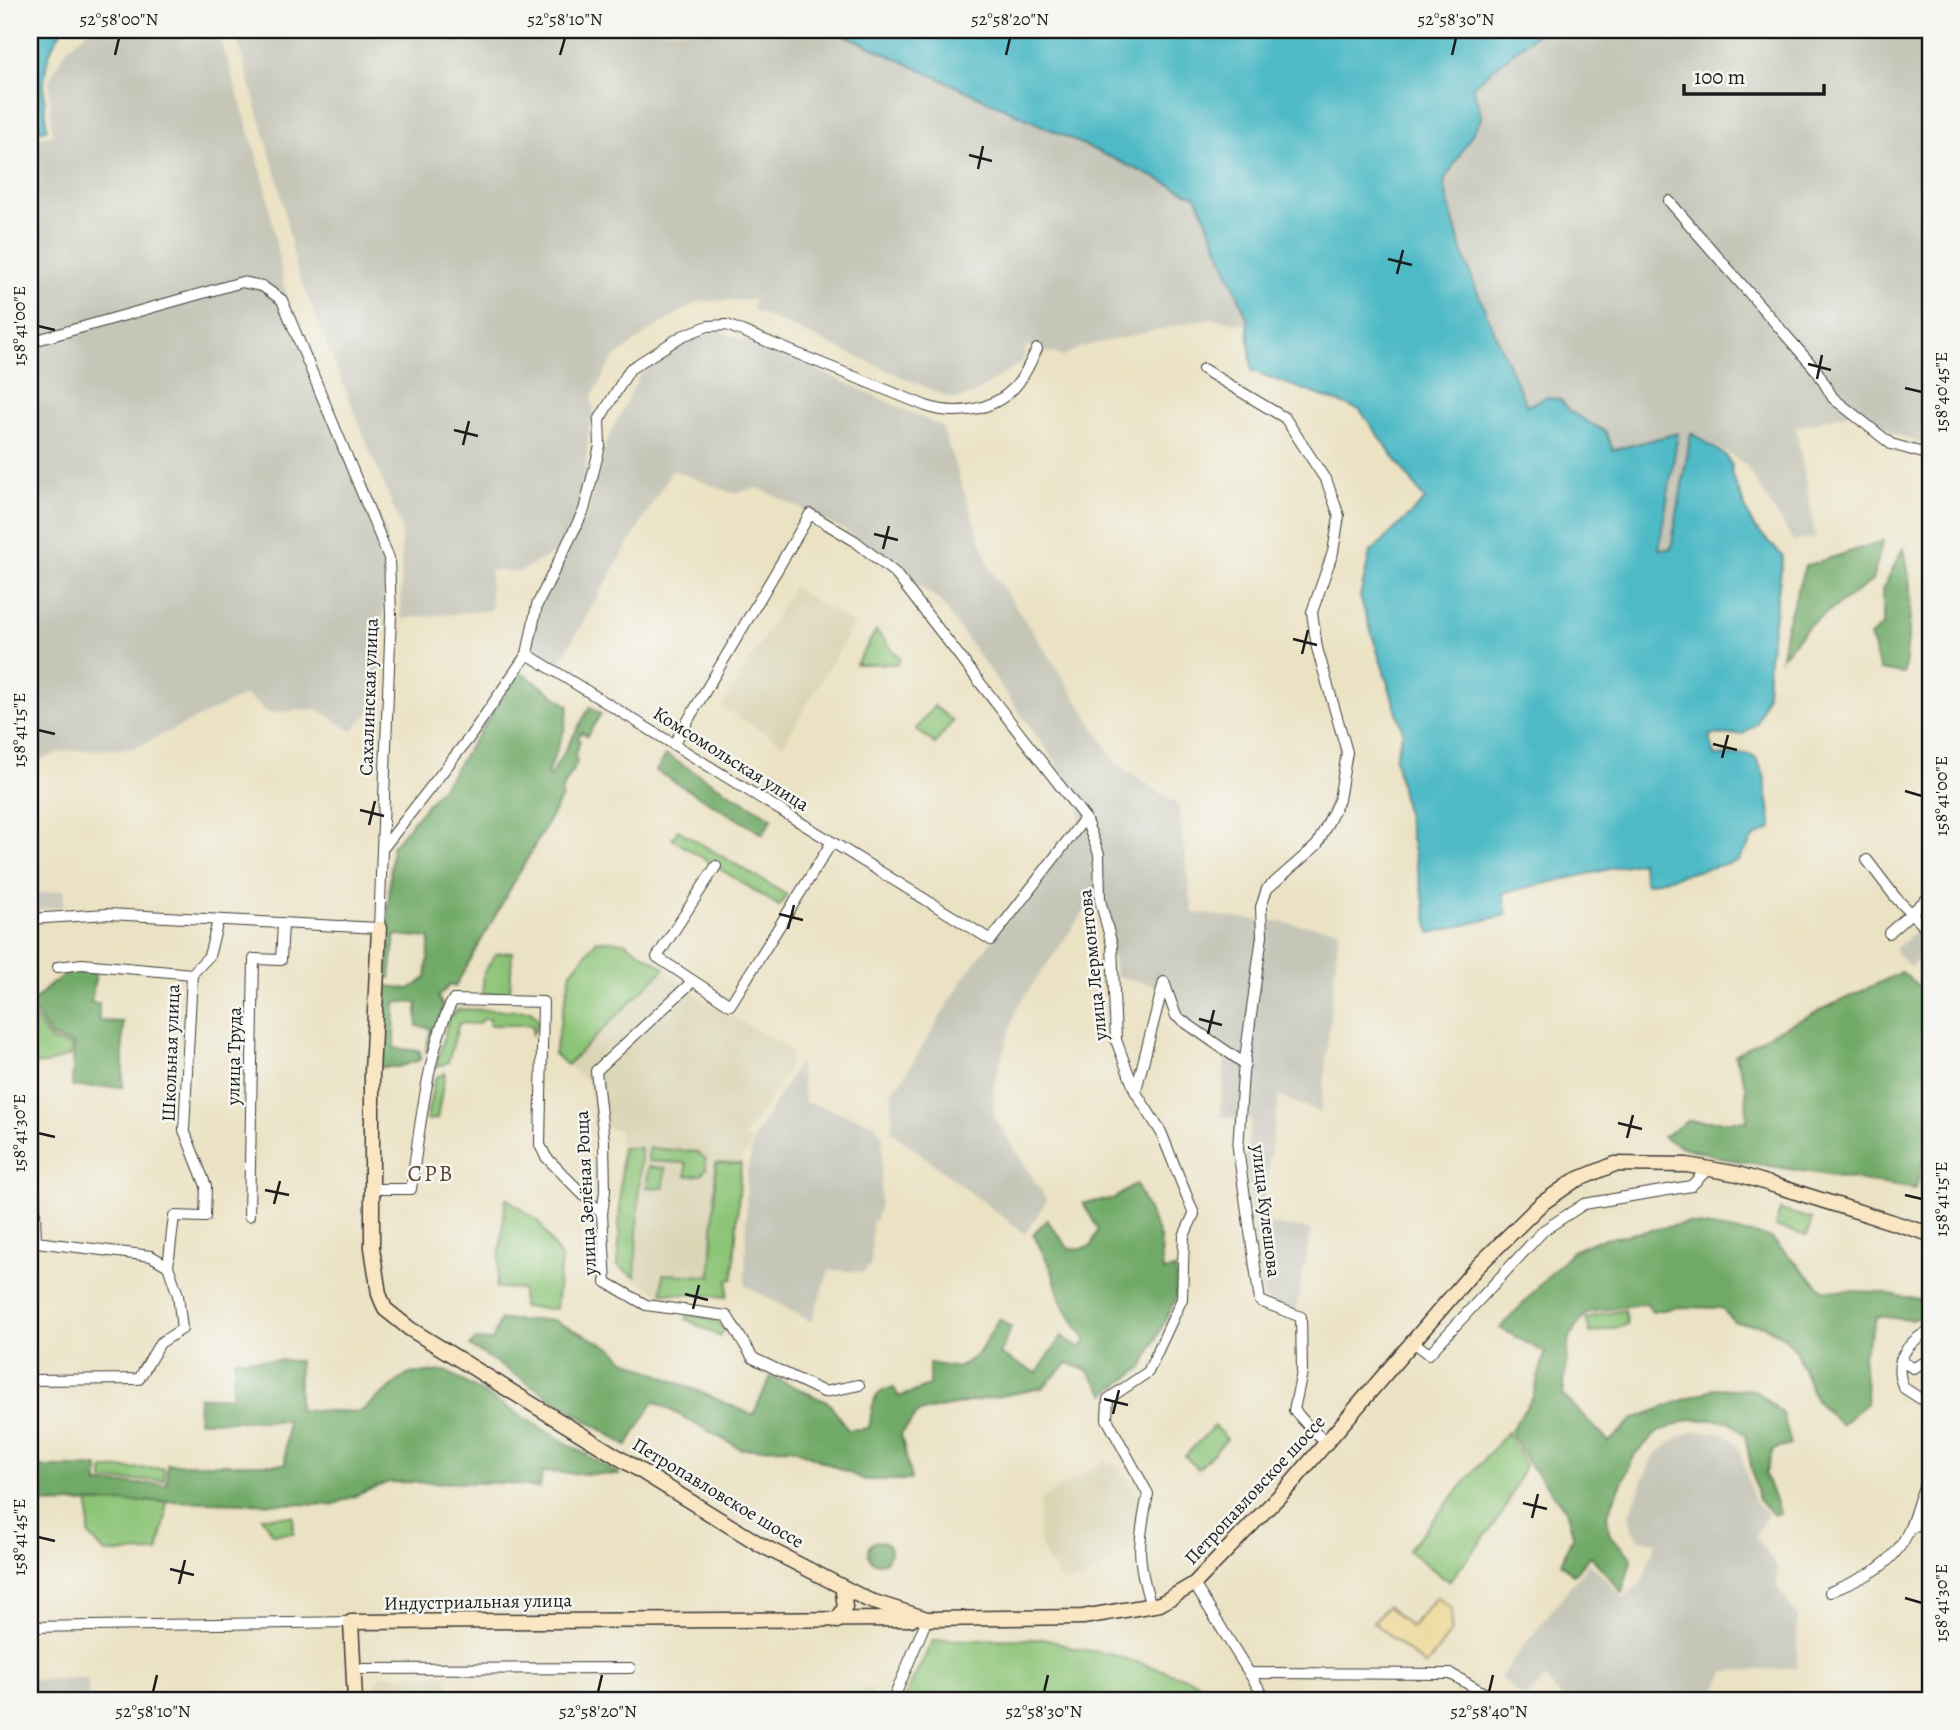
<svg xmlns="http://www.w3.org/2000/svg" width="1960" height="1730" font-family="Alegreya,serif">
<rect width="100%" height="100%" fill="#f6f6f2"/>
<filter id="ink" filterUnits="userSpaceOnUse"><feTurbulence type="fractalNoise" baseFrequency=".0143" numOctaves="2"/><feDisplacementMap in="SourceGraphic" scale="14" xChannelSelector="R" yChannelSelector="G"/><feConvolveMatrix kernelMatrix="1 2 1 2 8 2 1 2 1" color-interpolation-filters="sRGB"/></filter>
<filter id="wash" filterUnits="userSpaceOnUse"><feTurbulence type="fractalNoise" baseFrequency=".00686" numOctaves="4" result="noise"/><feDisplacementMap in="SourceGraphic" scale="28" xChannelSelector="R" yChannelSelector="G"/><feGaussianBlur stdDeviation="1.57" result="paint"/><feColorMatrix in="noise" values="0 0 0 0 0 0 0 0 0 0 0 0 0 0 0 0 0 1.4 0 .05"/><feComposite in="paint" operator="in"/></filter>
<g filter="url(#wash)">
<rect width="100%" height="100%" fill="#ebe2c3"/>
<g fill="#dad4b4">
<path d="M793 587 854 624 784 744 722 708Z"/>
<path d="M597 940 624 942 665 968 704 1001 782 1044 792 1054 789 1068 745 1138 751 1141 750 1151 742 1157 733 1279 728 1280 727 1297 658 1293 616 1267 619 1130 595 1126 589 1083 554 1054 571 972Z"/>
<path d="M1104 1461 1119 1467 1139 1496 1129 1550 1082 1581 1064 1582 1049 1564 1039 1540 1040 1500Z"/>
<path d="M381 1675H448L449 1700H372V1688Z"/>
<path d="M874 1688 873 1700H796V1692Z"/>
</g>
<g fill="#c5c5b8">
<path d="M89 30H218L265 183 286 297 387 535 379 701 352 731 317 709 269 713 245 695 135 748 64 751 30 763V139L52 135 49 80 66 50Z"/>
<path d="M234 30H834L1197 197 1257 319 1243 324 1210 318 1082 347 1063 356 1026 346 1023 361 972 395 954 400 753 310 754 300 699 301 649 331 612 360 591 399 596 418 589 428 583 503 556 552 519 572 490 570 491 610 401 619V527L296 268 278 180Z"/>
<path d="M1543 30H1930V446L1896 435 1859 410 1796 428 1816 538 1794 542 1744 463 1691 433 1671 549H1659L1679 432 1614 450 1607 431 1571 411 1562 399 1546 396 1528 405 1481 298 1452 217 1446 182 1484 117 1475 86Z"/>
<path d="M719 331 803 363 942 427 991 571 1052 660 1116 763 1178 805 1193 913 1339 929 1321 1113 1279 1096 1261 1213 1263 1223 1311 1230 1296 1311 1264 1299 1245 1158 1252 1119 1220 1117 1226 1045 1164 1002 1158 986 1116 976 1102 897 1093 899 1017 1007 994 1084V1117L1047 1200 1025 1234 892 1132V1090L902 1080 969 970 1081 827 1079 795 939 600 844 530 759 488 732 493 672 470 559 663 532 645 539 606 588 513 606 442 640 375 681 342Z"/>
<path d="M64 890V906L30 910V894Z"/>
<path d="M1919 928 1930 940V948L1910 967 1894 950Z"/>
<path d="M799 1062 805 1102 874 1123 883 1137 880 1202 876 1220H872L871 1264 864 1272 829 1270 811 1322 745 1285 747 1172 754 1138Z"/>
<path d="M1695 1431 1724 1433 1732 1439 1739 1448 1754 1502 1768 1513 1755 1537 1777 1566V1585L1797 1617V1668L1724 1672 1712 1700H1563L1545 1679 1524 1700 1500 1677 1589 1562 1623 1598 1642 1582 1656 1542 1641 1540 1632 1530 1629 1515 1651 1461 1658 1452 1681 1436Z"/>
<path d="M87 1678 89 1700H30V1680Z"/>
</g>
<g fill="#8cc477" stroke="#54704a" stroke-width="2">
<path d="M876 631 900 658 898 664H856Z"/>
<path d="M934 706 953 721 935 744 916 729Z"/>
<path d="M678 830 787 895 779 906 672 839Z"/>
<path d="M597 940 624 942 665 968 567 1065 554 1054 571 972Z"/>
<path d="M512 952 510 994H482L484 972 496 954Z"/>
<path d="M459 1009 531 1011 538 1019 537 1028 532 1034V1025H489V1019H483L478 1024 459 1023 448 1062 436 1068 449 1017Z"/>
<path d="M30 1011 51 1041 72 1046 71 1055 46 1064H30Z"/>
<path d="M445 1073 437 1119 426 1120 435 1078Z"/>
<path d="M622 1148H641L635 1277 618 1266Z"/>
<path d="M649 1148 697 1152 706 1159V1168L701 1175 686 1176V1163L648 1161Z"/>
<path d="M716 1163 741 1164 733 1279 728 1280 727 1297 662 1293 663 1274 711 1276Z"/>
<path d="M648 1167 665 1168 664 1188 647 1187Z"/>
<path d="M506 1198 539 1222 561 1258 556 1309 522 1307V1289L496 1288Z"/>
<path d="M1780 1210 1812 1219 1807 1236 1775 1227Z"/>
<path d="M1625 1310 1628 1325 1590 1333 1586 1318Z"/>
<path d="M688 1314 710 1319 725 1328 720 1337 686 1319Z"/>
<path d="M1214 1426 1227 1439 1198 1469 1185 1456Z"/>
<path d="M1507 1432 1525 1465 1503 1513 1449 1582 1408 1550Z"/>
<path d="M164 1468V1480L103 1481V1469Z"/>
<path d="M166 1501V1516L158 1552 105 1553 89 1535V1503Z"/>
<path d="M293 1516 294 1533 273 1534 261 1517Z"/>
<path d="M1050 1639C1070 1651 1090 1649 1113 1655 1158 1668 1200 1682 1243 1700H903L933 1640Z"/>
</g>
<g fill="#71aa68" stroke="#466342" stroke-width="2">
<path d="M1883 541 1872 581 1808 626 1781 658 1785 630 1805 566Z"/>
<path d="M1903 548C1916 590 1909 631 1904 674L1880 670 1870 636 1883 625V589Z"/>
<path d="M518 674H524L569 706 564 731 547 775 549 778 590 707 601 714 587 736 582 732 578 737 580 741 575 755 577 762 561 792 562 797 455 987 450 985 438 997 443 1006 433 1053 426 1052 431 1028 417 1026V1003L395 1002 394 1048 420 1051V1060L398 1067H378L380 985 410 989 426 978 430 938 395 935 390 978H384L392 847 449 778Z"/>
<path d="M666 755 772 818 763 834 656 771Z"/>
<path d="M70 972H96L91 1003H99V1021L123 1022V1087H72L74 1044 52 1038 30 1005 52 983Z"/>
<path d="M1902 972 1930 996V1161L1923 1159 1916 1189 1726 1159C1704 1151 1681 1150 1663 1137L1687 1121H1747L1746 1085 1735 1055 1770 1034Z"/>
<path d="M1136 1184 1160 1237 1163 1271 1176 1269V1298L1142 1368 1105 1394 1088 1371 1068 1363 1042 1388 919 1412 901 1434 911 1480H865L792 1448 741 1449 654 1401 627 1446 470 1346 474 1340 492 1341 500 1320H553L614 1349 623 1359 753 1415 771 1376 829 1403 848 1430 869 1428C873 1408 870 1390 894 1388L899 1397 929 1386V1363L958 1368 978 1354 999 1319 1011 1327 1000 1355 1037 1373 1062 1336 1079 1348 1086 1341 1061 1301 1051 1268 1033 1234 1047 1220 1069 1249 1091 1247 1098 1229 1083 1203 1113 1199Z"/>
<path d="M1687 1223 1770 1237 1823 1290 1880 1292 1930 1302V1313L1911 1320 1877 1316 1863 1355 1867 1403 1841 1425 1816 1401 1796 1352 1784 1337 1764 1326 1735 1322 1721 1308 1679 1307 1652 1312 1646 1303 1586 1313 1569 1337 1563 1395 1609 1442 1633 1419 1715 1388 1755 1390 1783 1414 1791 1445 1773 1450 1765 1474 1780 1514 1774 1515 1758 1500 1745 1436 1730 1421 1691 1419 1658 1432 1635 1454 1607 1515 1610 1535 1632 1558 1622 1593 1591 1556 1573 1574 1561 1563 1573 1535 1566 1510 1528 1463 1510 1431 1533 1397 1545 1353 1500 1328 1572 1251 1595 1241Z"/>
<path d="M235 1359 299 1361V1410L360 1412 407 1374 446 1371 620 1475 542 1472 540 1488 506 1483 389 1482 332 1505 166 1501 30 1504V1467H98V1484H167V1464H285L287 1421H198L199 1397H232Z"/>
<circle cx="879" cy="1552" r="11"/>
</g>
<path fill="#eeda9e" stroke="#857b5d" stroke-width="2" d="M1437 1597 1452 1609 1451 1632 1426 1666 1373 1622 1387 1606 1411 1627Z"/>
<g fill="#4dbac6" stroke="#346b71" stroke-width="2">
<path d="M30 30H62C39 62 43 92 47 129L30 132Z"/>
<path d="M834 30H1541L1473 86 1482 117 1444 182C1459 260 1495 333 1527 406L1546 397 1561 400 1571 412 1606 432 1613 450 1678 433 1659 549H1671L1691 433 1726 456 1732 466 1731 473 1753 526 1783 556 1769 658 1767 694 1757 723 1743 734 1710 735 1714 756 1746 754 1756 758 1764 774 1772 828 1753 838 1738 861 1646 884 1641 862 1503 893 1507 915 1430 933 1395 758 1403 731 1360 597 1370 553 1425 500 1360 410 1252 371 1247 317 1197 197Z"/>
</g>
</g>
<g filter="url(#ink)">
<g fill="none" stroke-linecap="round" stroke-linejoin="round">
<g stroke="#3b3a35" stroke-width="12">
<g id="street">
<path d="M1669 201 1817 371 1833 398 1891 444 1930 455"/>
<path d="M30 342 242 282 262 286 282 300 389 558 391 615 379 928 107 914 30 919"/>
<path d="M1203 369 1285 418 1327 482 1339 516 1333 552 1312 612 1317 648 1347 752 1339 800 1317 845 1267 889 1261 907 1262 936 1243 1073 1238 1149 1260 1301 1301 1317 1302 1372 1294 1410 1311 1429 1328 1443"/>
<path d="M527 654 991 940 1085 818"/>
<path d="M674 744 810 514 855 541 895 573 1085 818 1099 854 1100 900 1112 945 1116 1040 1135 1091 1161 1132 1194 1214 1184 1236 1182 1299 1148 1372 1108 1399 1107 1419 1148 1494C1138 1543 1136 1558 1151 1606"/>
<path d="M384 847 469 738 527 654 537 605 584 510 600 446 599 420 630 369 682 336 708 326 727 325 926 406C955 416 992 411 1014 388 1025 377 1030 362 1037 349"/>
<path d="M1867 860 1896 898 1930 932"/>
<path d="M716 866 657 957 730 1005 832 842"/>
<path d="M1889 933 1930 896"/>
<path d="M58 967 82 964 192 974 209 956 218 921"/>
<path d="M693 981 596 1071 604 1141 605 1191 602 1214 606 1282 646 1305 727 1316 753 1358 824 1392 859 1385"/>
<path d="M1136 1090 1164 982 1176 1016 1245 1064"/>
<path d="M30 1160H33L36 1242 151 1256 168 1266 178 1295 182 1329 160 1343 139 1379 30 1380"/>
<path d="M371 1189H411C419 1136 428 1045 453 1000L543 1002 540 1145 546 1157 602 1214"/>
<path d="M249 1216 254 959 281 960 283 924"/>
<path d="M168 1266 174 1216 205 1217 206 1186 184 1130 192 974"/>
<path d="M1930 1330C1908 1342 1891 1361 1904 1388L1930 1405"/>
<path d="M1412 1341 1429 1354 1544 1230 1584 1204 1691 1186 1708 1169"/>
<path d="M1901 1361 1913 1368 1930 1360"/>
<path d="M1910 1528 1930 1523"/>
<path d="M1194 1584 1266 1700"/>
<path d="M1830 1592C1864 1578 1894 1566 1909 1530 1917 1511 1920 1492 1930 1474"/>
<path d="M30 1627 351 1622"/>
<path d="M353 1669 630 1668"/>
<path d="M1249 1673 1451 1674 1496 1700"/>
<path d="M893 1700 927 1619"/>
</g>
</g>
<g stroke="#3b3a35" stroke-width="17">
<g id="secondary">
<path d="M379 928 372 1073V1248L379 1294 385 1309 410 1329 761 1545 868 1600 927 1619 1083 1617 1160 1604 1194 1584 1290 1485 1476 1268 1541 1204 1574 1181 1615 1164 1687 1165 1738 1174 1930 1234"/>
<path d="M837 1621 845 1607 843 1592"/>
<path d="M355 1700 351 1622 911 1619"/>
</g>
</g>
<use href="#street" stroke="#fff" stroke-width="10"/>
<use href="#secondary" stroke="#fbe6c4" stroke-width="14"/>
</g>
</g>
<path fill="none" stroke="#1c1c1c" stroke-width="2.5" d="M115 55 119 38M560 55 565 38M1006 55 1010 38M1452 55 1456 38M969 155 992 161M978 169 983 146M1388 259 1412 265M1397 274 1403 250M38 326 55 330M1808 364 1831 370M1817 379 1822 355M1905 388 1922 392M454 430 478 436M463 445 469 421M874 534 898 540M883 549 889 526M1293 639 1317 645M1302 654 1308 630M38 730 55 734M1713 744 1737 750M1722 758 1728 735M1905 791 1922 796M360 810 384 816M369 825 375 801M779 914 803 920M788 929 794 905M1199 1019 1222 1025M1208 1034 1214 1010M1618 1123 1642 1129M38 1133 55 1137M1627 1138 1633 1115M265 1190 289 1195M1905 1195 1922 1199M274 1204 280 1181M685 1294 708 1300M693 1309 699 1285M1104 1399 1128 1405M1113 1414 1119 1390M1523 1503 1547 1509M1532 1518 1538 1494M38 1537 55 1541M170 1569 194 1575M179 1584 185 1560M1905 1598 1922 1603M153 1692 157 1675M598 1692 602 1675M1044 1692 1048 1675M1489 1692 1493 1675"/>
<g text-anchor="middle" dominant-baseline="central" stroke-width="5" stroke-linejoin="round" paint-order="stroke">
<g font-size="19" fill="#1c1c1c" stroke="#f6f6f2">
<text transform="translate(369 697) rotate(-88)">Сахалинская улица</text>
<text transform="translate(731 759) rotate(32)">Комсомольская улица</text>
<text transform="translate(1093 965) rotate(-96)">улица Лермонтова</text>
<text transform="translate(171 1053) rotate(-88)">Школьная улица</text>
<text transform="translate(234 1056) rotate(-89)">улица Труда</text>
<text transform="translate(586 1193) rotate(-93)">улица Зелёная Роща</text>
<text transform="translate(1266 1211) rotate(83)">улица Кулешова</text>
<text transform="translate(1255 1490) rotate(-47)">Петропавловское шоссе</text>
<text transform="translate(718 1493) rotate(31)">Петропавловское шоссе</text>
<text transform="translate(478 1602) rotate(-1)">Индустриальная улица</text>
</g>
<g font-size="23" letter-spacing="2" fill="#5e4633" stroke="#f6f6f2">
<text x="431" y="1173">СРВ</text>
</g>
</g>
<rect width="1960" height="1730" fill="none" stroke="#f6f6f2" stroke-width="77"/>
<path d="M1684 84v10h140v-10" fill="none" stroke="#1c1c1c" stroke-width="3.5"/>
<text x="1694" y="84" font-size="21" fill="#1c1c1c" stroke="#f6f6f2" stroke-width="5" paint-order="stroke">100 m</text>
<rect x="38" y="38" width="1884" height="1654" fill="none" stroke="#1c1c1c" stroke-width="2.5"/>
<g font-size="18" text-anchor="middle" fill="#1c1c1c">
<text x="119" y="25">52°58'00"N</text>
<text x="565" y="25">52°58'10"N</text>
<text x="1010" y="25">52°58'20"N</text>
<text x="1456" y="25">52°58'30"N</text>
<text transform="translate(19 326) rotate(-90)" y="6">158°41'00"E</text>
<text transform="translate(1941 392) rotate(-90)" y="6">158°40'45"E</text>
<text transform="translate(19 730) rotate(-90)" y="6">158°41'15"E</text>
<text transform="translate(1941 796) rotate(-90)" y="6">158°41'00"E</text>
<text transform="translate(19 1133) rotate(-90)" y="6">158°41'30"E</text>
<text transform="translate(1941 1199) rotate(-90)" y="6">158°41'15"E</text>
<text transform="translate(19 1537) rotate(-90)" y="6">158°41'45"E</text>
<text transform="translate(1941 1603) rotate(-90)" y="6">158°41'30"E</text>
<text x="153" y="1717">52°58'10"N</text>
<text x="598" y="1717">52°58'20"N</text>
<text x="1044" y="1717">52°58'30"N</text>
<text x="1489" y="1717">52°58'40"N</text>
</g>
</svg>
